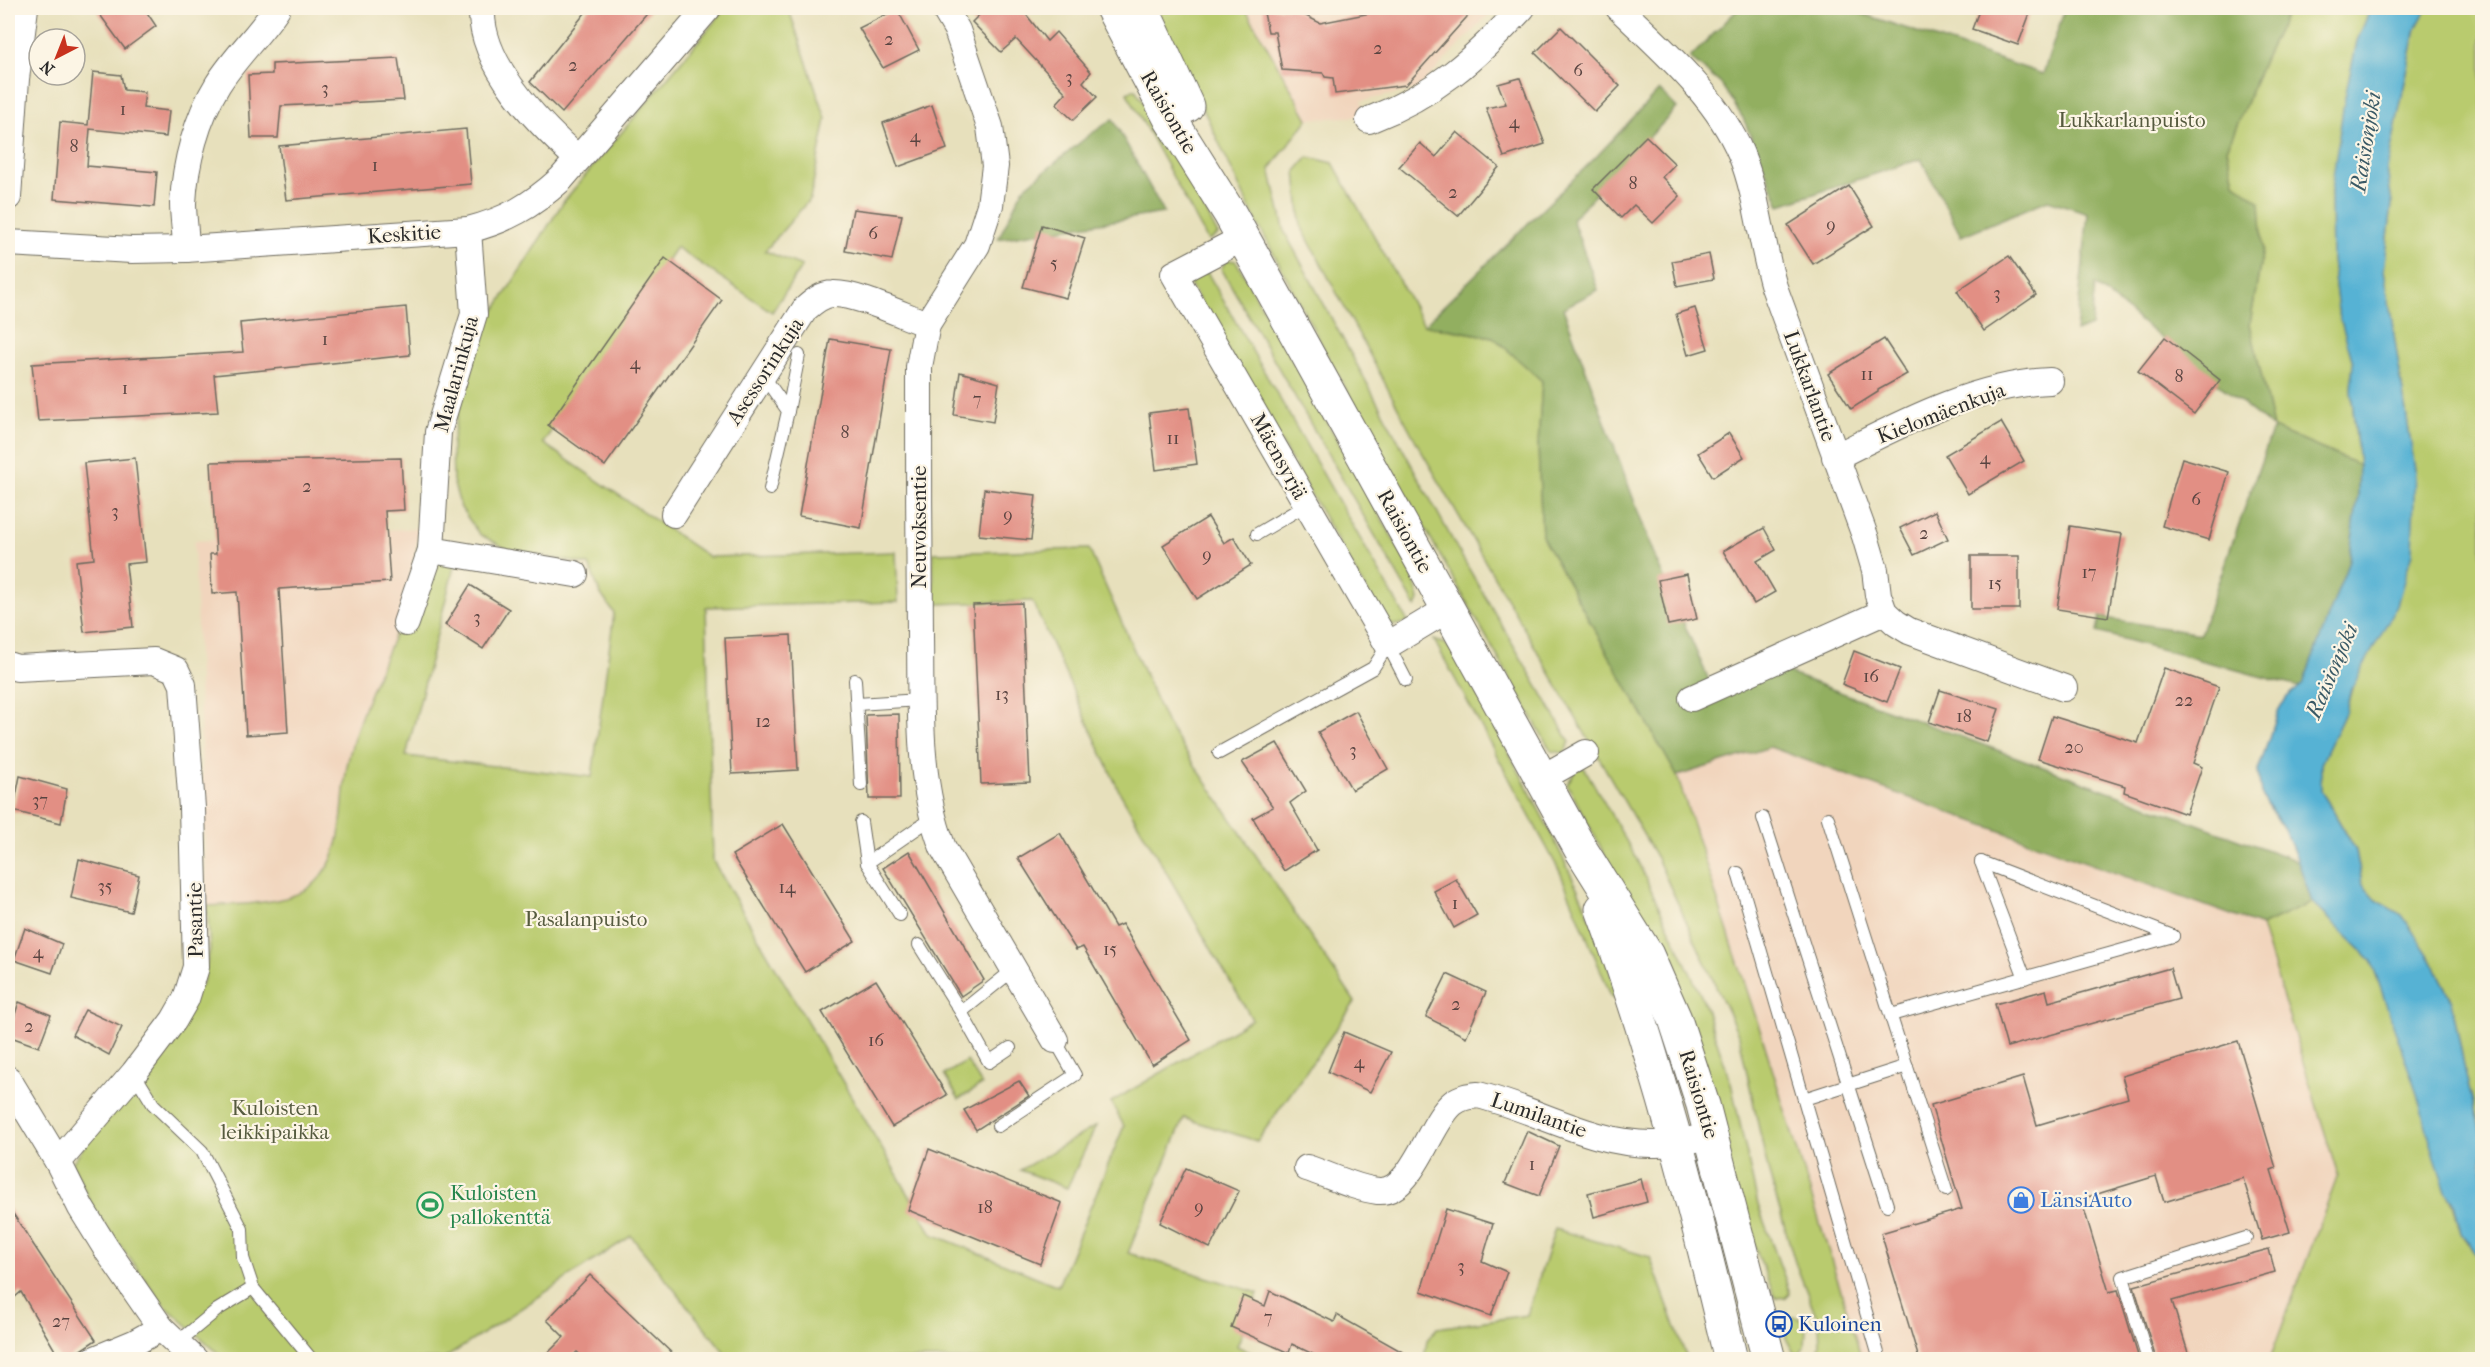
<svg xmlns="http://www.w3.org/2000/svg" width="2490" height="1367" font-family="'IM FELL French Canon',serif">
<rect width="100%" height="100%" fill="#fcf5e5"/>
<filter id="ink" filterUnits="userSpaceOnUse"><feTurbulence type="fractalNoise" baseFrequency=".0167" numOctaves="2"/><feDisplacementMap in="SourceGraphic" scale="12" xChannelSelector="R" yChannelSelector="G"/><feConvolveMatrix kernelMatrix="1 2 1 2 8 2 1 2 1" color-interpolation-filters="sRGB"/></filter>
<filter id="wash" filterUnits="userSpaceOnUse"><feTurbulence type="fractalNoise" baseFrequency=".008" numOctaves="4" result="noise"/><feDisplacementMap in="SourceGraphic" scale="24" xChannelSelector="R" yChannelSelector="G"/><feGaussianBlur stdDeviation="1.35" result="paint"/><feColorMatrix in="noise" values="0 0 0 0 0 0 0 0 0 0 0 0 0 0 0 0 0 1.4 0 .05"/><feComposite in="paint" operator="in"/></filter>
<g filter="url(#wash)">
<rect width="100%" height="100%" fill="#e7e0bc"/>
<g fill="#f1d5bd">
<path d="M1245 8H1495L1417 89 1361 101 1367 116 1308 119Z"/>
<path d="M419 528 406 605 353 737 347 768 338 845 329 864 315 882 297 894 275 901 207 906 194 541Z"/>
<path d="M1770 747 2261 926 2338 1175 2270 1359H1862L1762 1036 1677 776Z"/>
</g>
<g fill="#b9cb6e" stroke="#727b4c" stroke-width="1.5">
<path d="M726 8H793L789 10 826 119 810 199 765 251 802 266 772 312 676 247 543 443 709 557 896 552 898 602 706 607 713 861 932 1234 1058 1286 1124 1126 1111 1102 1252 1019 1120 793 1032 601 934 604 933 553 1089 549 1167 724 1355 1002 1257 1141 1184 1118 1128 1253 1258 1293 1237 1346 1263 1359H730L631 1236 444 1359H225L163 1304 93 1208 72 1163 203 982 210 949 207 906C241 903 289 907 316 882 347 852 340 804 347 766 358 711 386 660 405 608 412 589 414 566 418 546L456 559 406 756 592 777 614 613 600 593 589 565 507 549 479 534 461 508 453 481 452 444 461 397 481 332 564 201Z"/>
<path d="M1156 8H1245L1308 119 1270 169 1285 233 1459 552 1570 742 1564 753 1551 751 1333 366 1249 207Z"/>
<path d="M2289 8H2371L2357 41 2331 191 2332 260 2338 310 2353 363 2351 390 2359 465 2273 428 2250 324 2263 248 2234 182 2227 149 2265 58Z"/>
<path d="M2427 8H2482V1136L2466 1076 2451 997 2431 959 2402 915 2377 901 2362 884 2356 850 2321 790V764L2345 713 2415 470 2384 270 2392 204 2387 169 2416 28Z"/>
<path d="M1135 89 1176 154 1218 235 1208 241 1127 93Z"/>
<path d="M1308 157 1333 163 1424 325 1498 338 1542 381 1538 446 1542 536 1677 776 1762 1036 1862 1359H1815L1820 1345 1819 1323 1795 1262 1768 1170 1739 1036 1657 858 1419 447 1301 226 1296 171Z"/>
<path d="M1227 260 1236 261 1413 574 1419 600 1416 607 1221 268Z"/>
<path d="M1207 272 1408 622 1396 625H1386L1186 277Z"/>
<path d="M1434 640 1445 644 1456 653C1504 745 1556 835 1596 931 1604 952 1611 975 1618 996L1612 998 1560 872Z"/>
<path d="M1581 767 1585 769 1636 858 1703 1000 1731 1083 1758 1205 1790 1293 1785 1298 1776 1297 1768 1281 1615 874 1567 784 1575 771Z"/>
<path d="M2312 902 2371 960 2418 1094 2446 1191C2456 1204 2455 1216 2460 1230 2463 1241 2474 1248 2478 1257 2486 1273 2485 1343 2478 1359H2270L2338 1175 2261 926Z"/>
<path d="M967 1061 982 1085 959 1099 944 1075Z"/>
<path d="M1096 1126 1067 1188 1020 1170Z"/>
<path d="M1555 1229 1650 1257 1687 1359H1424L1427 1340 1437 1328 1527 1315Z"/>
<path d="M1793 1317 1799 1318 1806 1326 1805 1347 1799 1353H1794L1786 1338 1785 1325Z"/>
</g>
<g fill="#92af61" stroke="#5e6d46" stroke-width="1.5">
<path d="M1739 8H1845L2043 74 2065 8H2289L2265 58 2227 149 2234 182 2260 202 2263 248 2250 324 2273 428 2359 465 2358 496 2349 561 2303 684 2299 687 2097 632 2100 617 2200 634 2273 428 2095 285 2091 326 2076 332 2088 213 2048 200 1961 236 1921 159 1780 205 1743 118 1721 84 1690 58Z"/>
<path d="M1659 90 1677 108 1572 219 1598 290 1563 308 1656 560 1712 687 1783 671 2298 861 2312 902 2261 926 1770 747 1677 776 1542 536 1538 446 1542 381 1493 337 1424 325 1597 156Z"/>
<path d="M1113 119 1164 213 998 239 1023 189 1088 136Z"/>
</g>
<path fill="#56b2d4" stroke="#406e80" stroke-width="1.5" d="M2371 8H2427L2416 28 2387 169 2392 204 2384 270 2415 470 2412 553 2397 605 2351 689 2345 713 2321 764V790L2356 851 2362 884 2377 901 2402 915 2431 959 2451 998 2466 1076 2482 1136V1269L2478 1256 2461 1233 2454 1202 2446 1191 2435 1158 2417 1094 2371 960 2312 902 2298 861 2284 829 2261 794 2258 771 2278 712 2287 697 2303 684 2349 561 2358 496 2359 465 2351 390 2353 363 2338 310 2332 260 2331 191 2344 102 2357 41Z"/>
<g id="blocks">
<g fill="#e28f84">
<path d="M95 8H144L156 26 125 49Z"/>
<path d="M589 8H652L562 113 530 82Z"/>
<path d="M986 8H1021L1047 41 1056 32 1091 72 1083 82 1097 97 1073 120 1056 104 1066 93 1016 39 1001 52 972 22Z"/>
<path d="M1263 8H1290L1320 23 1381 11 1380 8H1475L1406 85 1335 94 1333 78 1325 77 1323 73 1282 70 1275 32H1268Z"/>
<path d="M1980 8H2032L2018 45 1972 29Z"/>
<path d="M897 9 919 50 883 68 859 28Z"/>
<path d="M1561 27 1620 86 1595 112 1535 53Z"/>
<path d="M398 58 404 100 281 106 278 138H251L248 75 272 74V64Z"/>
<path d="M93 72 121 75 124 90 145 92 143 108 169 111 166 137 90 129 87 166 157 172 154 207 54 199 60 122 88 125Z"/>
<path d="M1520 78 1545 144 1504 157 1486 108 1506 104 1498 84Z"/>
<path d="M932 105 947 149 898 167 883 123Z"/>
<path d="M466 129 471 184 286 200 279 146Z"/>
<path d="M1457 132 1499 167 1458 216 1399 167 1420 143 1436 157Z"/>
<path d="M1646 136 1675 164 1662 177 1680 196 1653 223 1634 205 1621 218 1593 189Z"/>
<path d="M1849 186 1874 226 1813 264 1788 225Z"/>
<path d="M853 209 902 215 892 260 845 251Z"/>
<path d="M1042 225 1085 238 1066 298 1023 287Z"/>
<path d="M1709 254 1714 279 1677 286 1672 261Z"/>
<path d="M2009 256 2036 295 1984 331 1957 291Z"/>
<path d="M665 258 722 300 605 466 548 425Z"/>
<path d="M406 307 410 355 214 375 218 412 38 421 32 364 243 352 240 323Z"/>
<path d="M1695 308 1708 349 1688 355 1676 314Z"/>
<path d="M2165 337 2220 380 2194 414 2138 371Z"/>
<path d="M830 339 891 349 861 528 799 516Z"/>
<path d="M1884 339 1907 374 1878 390V392L1851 409 1828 374Z"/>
<path d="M960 372 999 383 993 422 954 415Z"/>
<path d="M1189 408 1197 464 1156 470 1149 413Z"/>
<path d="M2001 422 2024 461 1968 494 1945 455Z"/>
<path d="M1729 433 1744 457 1713 477 1698 453Z"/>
<path d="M135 458 146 562 126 564 133 627 84 632 76 561 94 559 84 463Z"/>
<path d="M401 458 404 510 385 511 390 582 279 589 288 732 246 735 237 592 212 594 210 554H216L211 462Z"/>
<path d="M2182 458 2229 472 2209 540 2162 526Z"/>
<path d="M984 489 1036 495 1031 540 979 535Z"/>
<path d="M1935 511 1948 539 1914 555 1900 528Z"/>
<path d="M1208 517 1224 543 1234 537 1251 565 1197 599 1163 545Z"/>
<path d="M2070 526 2122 534 2108 617 2057 609Z"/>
<path d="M1764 528 1776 550 1757 561 1775 592 1754 604 1723 551Z"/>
<rect x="1971" y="556" width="48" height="53"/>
<path d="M1687 574 1697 619 1668 625 1658 580Z"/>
<path d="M470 585 509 609 483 649 445 625Z"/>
<path d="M1022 603 1030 782 981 784 973 605Z"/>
<path d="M791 635 798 770 732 774 725 638Z"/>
<path d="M1854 651 1900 669 1887 702 1842 684Z"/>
<path d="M2164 668 2219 687 2193 763 2202 767 2186 814 2124 792 2125 786 2038 759 2052 716 2138 743Z"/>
<path d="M1940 690 1999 709 1987 742 1929 722Z"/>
<path d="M1356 711 1388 769 1352 790 1318 732Z"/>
<path d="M899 714 900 799H869L866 715Z"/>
<path d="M1277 743 1306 791 1290 803 1317 850 1284 871 1253 818 1273 807 1242 762Z"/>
<path d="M20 776 67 789 61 823 13 811Z"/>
<path d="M783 824 855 941 805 972 732 855Z"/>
<path d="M1060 833 1115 927 1122 924 1191 1040 1152 1065 1083 947 1076 950 1018 858Z"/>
<path d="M909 851 984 980 961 996 883 868Z"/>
<path d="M79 859 139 875 131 912 71 898Z"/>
<path d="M1456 879 1477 915 1454 928 1434 891Z"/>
<path d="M25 928 62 944 52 973 14 960Z"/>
<path d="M2170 968 2179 999 2007 1047 1995 1004 2046 990 2049 1002Z"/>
<path d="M1447 974 1486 992 1466 1037 1426 1017Z"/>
<path d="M876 980 947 1095 892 1127 822 1012Z"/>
<path d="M19 1002 51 1015 39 1047 8 1036Z"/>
<path d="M85 1010 122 1027 109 1055 72 1035Z"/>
<path d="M1344 1032 1391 1052 1370 1092 1328 1072Z"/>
<path d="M2238 1041 2276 1168 2271 1170 2290 1232 2262 1240 2243 1178 2164 1202 2156 1176 2081 1199 2109 1292 2118 1290 2139 1359H1919L1881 1233 1962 1209 1931 1105 2023 1077 2037 1125 2128 1098 2122 1076Z"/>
<path d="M1019 1081 1029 1096 976 1130 964 1110Z"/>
<path d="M1527 1131 1559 1146 1539 1196 1505 1183Z"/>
<path d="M929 1149 1062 1203 1040 1264 908 1210Z"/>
<path d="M1186 1168 1239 1191 1210 1248 1160 1223Z"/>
<path d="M1641 1179 1647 1202 1594 1217 1588 1193Z"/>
<path d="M8 1206 96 1340 67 1359H60L21 1292 8 1303Z"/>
<path d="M1446 1209 1493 1224 1482 1261 1507 1272 1491 1316 1421 1291Z"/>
<path d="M2269 1249 2275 1272 2172 1301 2190 1359H2156L2134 1286Z"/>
<path d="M590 1275 678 1359H585L577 1352 569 1359H542L564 1337 547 1320Z"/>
<path d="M1270 1291 1334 1322 1337 1315 1415 1359H1323L1292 1344 1289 1353 1231 1327 1243 1296 1265 1306Z"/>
</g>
</g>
</g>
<g filter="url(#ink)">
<use href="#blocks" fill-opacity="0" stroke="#6d6a5e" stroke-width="1.5"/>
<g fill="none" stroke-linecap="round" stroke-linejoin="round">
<g stroke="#6d6a5e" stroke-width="14">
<g id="lane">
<path d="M762 374 788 411 770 489"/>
<path d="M788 411 799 355"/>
<path d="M1257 534 1306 505"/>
<path d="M1388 645 1406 680"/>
<path d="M855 680 861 785"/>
<path d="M857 704 920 700"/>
<path d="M1219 753 1373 668 1388 645"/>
<path d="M1763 818 1887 1205"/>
<path d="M1828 818 1946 1190"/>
<path d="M861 822 867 863 900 915"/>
<path d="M1981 862 2173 936"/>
<path d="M1981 862 2025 978"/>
<path d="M867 863 932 818"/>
<path d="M1738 873 1880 1360"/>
<path d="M919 945 961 1012"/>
<path d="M1891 1015 2173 936"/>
<path d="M1010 1048 989 1062 961 1012 1013 970"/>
<path d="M134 1073 153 1104 202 1151 242 1229 243 1258 253 1288 312 1360"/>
<path d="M1804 1099 1907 1066"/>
<path d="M998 1126 1075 1075 1055 1040"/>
<path d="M177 1343 217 1310 253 1288"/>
<path d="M2148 1360 2123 1277 2246 1238"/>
</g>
</g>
<g stroke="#6d6a5e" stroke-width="28">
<g id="street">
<path d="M482 8C479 64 539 124 578 159"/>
<path d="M944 8 957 30 990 127 995 166 990 205 977 245 927 324 919 367C919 457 919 546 920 636 921 707 917 781 943 848L1055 1040"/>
<path d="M1619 8C1663 51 1716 95 1741 154 1758 196 1761 244 1774 287L1865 536 1875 570 1878 595 1884 612 1896 623 1909 631 2064 688"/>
<path d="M1369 120C1436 94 1474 60 1522 8"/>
<path d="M8 197 16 79 25 8"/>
<path d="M1243 238 1174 274 1388 645 1448 609"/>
<path d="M8 243 132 250 186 249 468 230C507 220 531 206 561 179L708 8"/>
<path d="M186 249C186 234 183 218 183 203 185 163 197 118 218 84 235 57 259 35 277 8"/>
<path d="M1835 457C1901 424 1975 384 2050 381"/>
<path d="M674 514 805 309C813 302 822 294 833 294 856 293 904 316 927 324"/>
<path d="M431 550 575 574"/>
<path d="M406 623 431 550 438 432 474 314 468 230"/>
<path d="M8 665 17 668 154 661 176 670 183 685 192 808 196 967 186 999 174 1020 134 1073 58 1162 81 1208 107 1250 161 1328 195 1360"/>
<path d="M1692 698 1884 612"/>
<path d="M1542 778 1586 753"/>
<path d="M8 1079 58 1162"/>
<path d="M1307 1168C1329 1175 1354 1188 1378 1191 1413 1194 1429 1122 1453 1103 1461 1097 1468 1096 1478 1095 1536 1109 1592 1144 1652 1144 1672 1145 1693 1139 1712 1136"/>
<path d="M93 1360 134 1343 161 1328"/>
</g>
</g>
<g stroke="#6d6a5e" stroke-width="35">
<g id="secondary">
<path d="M1112 8 1171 120 1230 214 1580 848 1647 955 1675 1019 1703 1105 1769 1360"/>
<path d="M1142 8 1187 106"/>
<path d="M1602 909C1656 1056 1695 1207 1731 1360"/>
</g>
</g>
<use href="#lane" stroke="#fff" stroke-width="12"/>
<use href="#street" stroke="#fff" stroke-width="26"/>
<use href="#secondary" stroke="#fff" stroke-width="33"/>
</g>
</g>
<defs>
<g id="shop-ring" transform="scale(1.35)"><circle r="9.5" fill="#fcf5e5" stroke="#3f7fe0" stroke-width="1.5"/><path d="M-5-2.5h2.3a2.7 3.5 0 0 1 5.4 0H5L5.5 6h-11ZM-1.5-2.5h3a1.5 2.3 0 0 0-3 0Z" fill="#3f7fe0"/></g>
<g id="stadium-ring" transform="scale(1.35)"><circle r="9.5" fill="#fcf5e5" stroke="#2e9e5b" stroke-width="1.5"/><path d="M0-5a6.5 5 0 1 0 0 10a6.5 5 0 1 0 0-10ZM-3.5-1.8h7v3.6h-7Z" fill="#2e9e5b"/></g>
<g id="bus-ring" transform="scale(1.35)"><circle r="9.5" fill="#fcf5e5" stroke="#1a4fb4" stroke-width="1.5"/><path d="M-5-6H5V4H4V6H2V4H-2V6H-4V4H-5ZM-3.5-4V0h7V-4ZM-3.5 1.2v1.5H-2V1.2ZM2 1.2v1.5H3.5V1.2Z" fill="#1a4fb4"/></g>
</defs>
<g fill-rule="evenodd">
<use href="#shop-ring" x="2021" y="1200"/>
<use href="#stadium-ring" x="430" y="1205"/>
<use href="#bus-ring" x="1779" y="1324"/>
</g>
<g text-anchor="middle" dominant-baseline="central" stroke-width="4.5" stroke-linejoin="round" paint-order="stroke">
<g font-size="18" fill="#594441">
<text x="889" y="39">2</text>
<text x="1378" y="48">2</text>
<text x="573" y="65">2</text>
<text x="1578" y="70">6</text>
<text x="1069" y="77">3</text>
<text x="325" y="88">3</text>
<text x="123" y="109">1</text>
<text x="1514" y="122">4</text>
<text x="915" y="136">4</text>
<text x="74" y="146">8</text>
<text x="375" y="165">1</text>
<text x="1633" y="183">8</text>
<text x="1453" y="192">2</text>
<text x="1831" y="225">9</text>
<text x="873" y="233">6</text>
<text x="1054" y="263">5</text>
<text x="1997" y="293">3</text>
<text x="325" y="339">1</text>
<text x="635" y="363">4</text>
<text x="1867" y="374">11</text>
<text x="2179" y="376">8</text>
<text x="125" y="388">1</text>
<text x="977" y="399">7</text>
<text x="845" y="432">8</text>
<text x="1173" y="438">11</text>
<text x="1985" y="458">4</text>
<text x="307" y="486">2</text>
<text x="2196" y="499">6</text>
<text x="115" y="511">3</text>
<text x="1008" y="515">9</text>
<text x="1924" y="533">2</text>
<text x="1207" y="555">9</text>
<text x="2089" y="572">17</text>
<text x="1995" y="583">15</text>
<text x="477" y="617">3</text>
<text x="1871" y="676">16</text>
<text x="1002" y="694">13</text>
<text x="2184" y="700">22</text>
<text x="1964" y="716">18</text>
<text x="763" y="721">12</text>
<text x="2074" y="747">20</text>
<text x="1353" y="750">3</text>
<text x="40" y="800">37</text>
<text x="105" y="886">35</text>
<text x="787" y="887">14</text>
<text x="1455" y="903">1</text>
<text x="1110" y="949">15</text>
<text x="38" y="952">4</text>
<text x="1456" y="1004">2</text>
<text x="29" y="1026">2</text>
<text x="876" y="1040">16</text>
<text x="1359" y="1062">4</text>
<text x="1532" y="1164">1</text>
<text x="985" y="1207">18</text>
<text x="1199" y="1207">9</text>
<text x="1461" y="1266">3</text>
<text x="1268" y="1317">7</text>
<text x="61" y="1321">27</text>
</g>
<g font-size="21" fill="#2b2b2b" stroke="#fcf5e5">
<text transform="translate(1169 112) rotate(60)">Raisiontie</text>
<text transform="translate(404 234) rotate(-4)">Keskitie</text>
<text transform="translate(765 371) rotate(-57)">Asessorinkuja</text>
<text transform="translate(456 374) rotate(-75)">Maalarinkuja</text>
<text transform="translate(1810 386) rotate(70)">Lukkarlantie</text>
<text transform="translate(1941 413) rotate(-21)">Kielomäenkuja</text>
<text transform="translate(1279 456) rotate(61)">Mäensyrjä</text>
<text transform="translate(919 527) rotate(-90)">Neuvoksentie</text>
<text transform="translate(1405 531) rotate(61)">Raisiontie</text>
<text transform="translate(195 920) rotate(-91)">Pasantie</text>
<text transform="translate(1699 1094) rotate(73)">Raisiontie</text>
<text transform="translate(1539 1115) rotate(19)">Lumilantie</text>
</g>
<g font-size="21" fill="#565b3f" stroke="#fcf5e5">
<text x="2132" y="120">Lukkarlanpuisto</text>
<text x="586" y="919">Pasalanpuisto</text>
<text x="275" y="1108">Kuloisten<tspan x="275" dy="24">leikkipaikka</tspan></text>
</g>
<g font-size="21" fill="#27864d" stroke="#fcf5e5" text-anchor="start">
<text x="450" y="1193">Kuloisten<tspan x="450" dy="24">pallokenttä</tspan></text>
</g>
<g font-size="21" fill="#366cbe" stroke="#fcf5e5" text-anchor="start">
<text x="2040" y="1200">LänsiAuto</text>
</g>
<g font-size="21" fill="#164399" stroke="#fcf5e5" text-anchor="start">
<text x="1798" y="1324">Kuloinen</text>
</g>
<g font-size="22" font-style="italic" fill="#3a5a66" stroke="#fcf5e5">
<text transform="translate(2366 142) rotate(-81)">Raisionjoki</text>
<text transform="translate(2332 671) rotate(-67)">Raisionjoki</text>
</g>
</g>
<rect width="2490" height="1367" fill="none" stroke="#fcf5e5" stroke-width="30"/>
<g transform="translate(57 57) rotate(222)"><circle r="28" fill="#fcf5e5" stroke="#a8a49b" stroke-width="1.5"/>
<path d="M0-4.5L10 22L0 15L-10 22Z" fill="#c8321e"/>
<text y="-9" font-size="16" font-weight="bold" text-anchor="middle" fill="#2b2b2b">N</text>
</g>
</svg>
